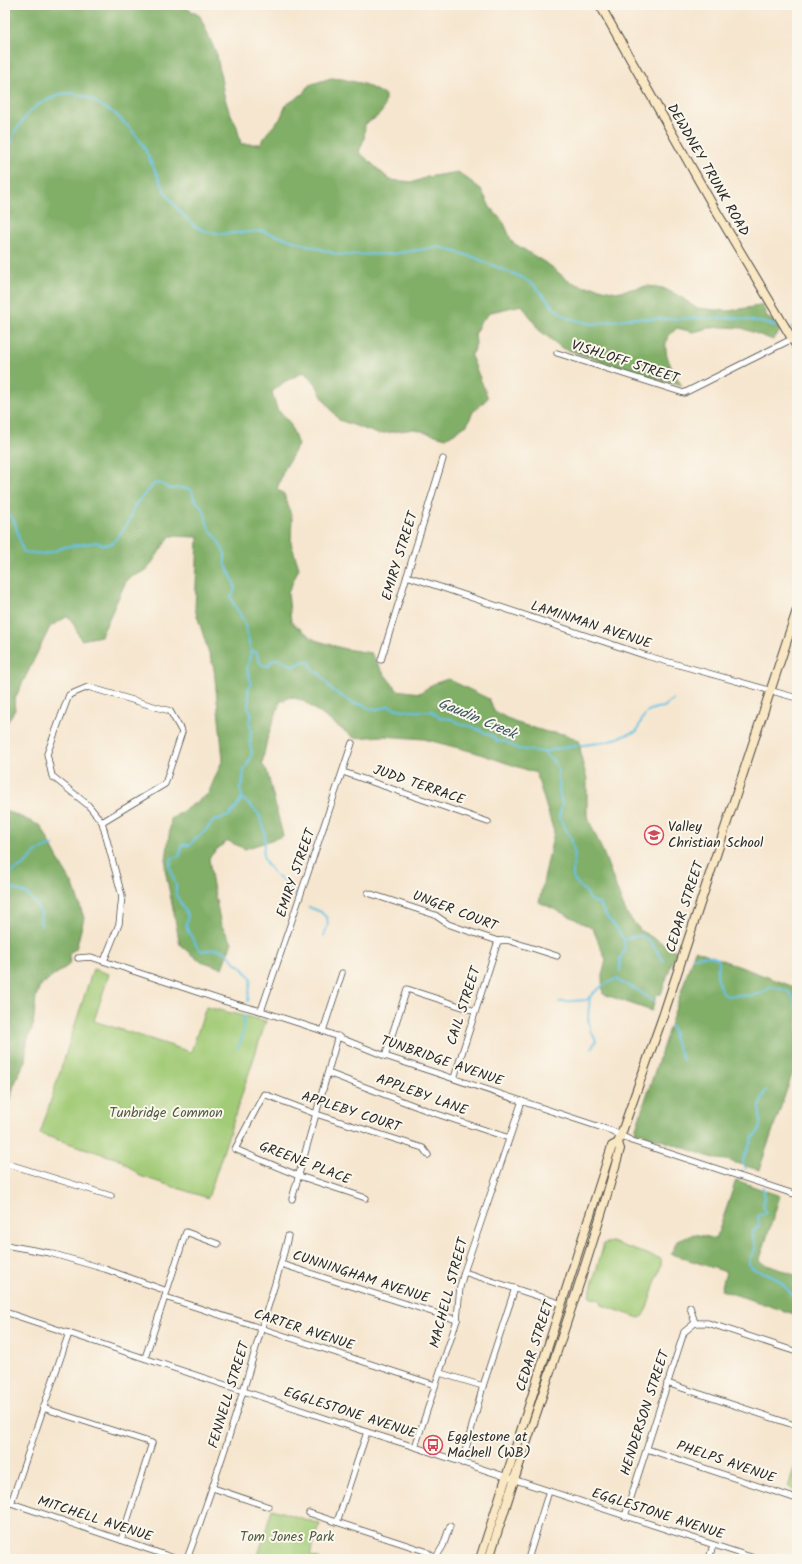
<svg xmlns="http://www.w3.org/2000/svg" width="802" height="1564" font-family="Kalam,sans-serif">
<rect width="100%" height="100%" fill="#fbf7ec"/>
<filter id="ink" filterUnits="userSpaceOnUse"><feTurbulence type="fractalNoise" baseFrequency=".025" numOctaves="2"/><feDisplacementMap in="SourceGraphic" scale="8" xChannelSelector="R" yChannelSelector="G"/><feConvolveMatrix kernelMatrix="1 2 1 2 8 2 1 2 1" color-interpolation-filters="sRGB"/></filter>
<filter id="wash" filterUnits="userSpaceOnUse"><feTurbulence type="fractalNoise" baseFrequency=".012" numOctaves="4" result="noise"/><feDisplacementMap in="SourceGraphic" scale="16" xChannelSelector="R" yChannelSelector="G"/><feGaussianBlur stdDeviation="0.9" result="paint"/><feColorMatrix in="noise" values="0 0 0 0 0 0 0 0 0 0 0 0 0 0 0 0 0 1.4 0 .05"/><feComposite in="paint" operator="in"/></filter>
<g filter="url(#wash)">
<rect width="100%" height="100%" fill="#f6e6cf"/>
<g fill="#a2cb77" stroke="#667b51">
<path d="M93 969 109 974 94 1021 191 1052 206 1007 266 1021 208 1198 140 1176 121 1160 40 1134Z"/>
<path d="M611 1242 661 1259V1265L647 1308 642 1317 639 1318 602 1305 600 1299 591 1298 589 1296 603 1247V1244Z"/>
<path d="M797 1461V1490L788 1487Z"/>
<path d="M272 1509 320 1524 310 1555 320 1559H257Z"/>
</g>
<g fill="#81af68" stroke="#566d4a">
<path d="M5 5H181L200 16 217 55 224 95 228 108 237 127 241 144H261L267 133 280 119 286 105 304 93 309 85 331 78 342 79 364 84 385 95C385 113 381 115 365 124L364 139 359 152 390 180 414 182 427 177 458 172 481 189 490 207 504 223 512 242 552 267 567 280 584 287H595L616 292 647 286 663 288 681 297 696 308 728 311 759 306 762 304 767 317 774 322 780 331 773 340 742 328 723 327 709 328 693 332 677 328C674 331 670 334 668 337 660 351 675 375 682 386L647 376 562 348 539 330 522 305 491 312 480 323 475 333 476 344 471 356 488 398 473 412 467 425 446 438 414 429 378 434 339 420 322 397 316 384 304 372 284 382 272 392 277 409 290 423 298 445 283 472 277 489 284 494 292 518 291 543 299 568 288 593 291 622 315 640 345 649 371 653 382 671 397 690 420 693 433 684 448 679 489 699 494 711 514 722 547 732 564 734 579 740 582 761 587 779V816L603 852 626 913 641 931 676 951 661 994 656 995 652 1011 603 994 602 976 606 960 593 929 575 919 539 902 554 832 536 773 474 752 424 739 383 736 354 738 302 700 290 697 280 702 267 739 262 764 267 771 283 836 245 849 228 841 216 850 209 858 212 880 221 925 232 942 222 968 198 960 180 945 165 869 171 819 208 794 223 759 214 669 195 609 198 537 170 536 147 570 127 579 101 636 81 640 73 623 68 616 50 627 21 686 14 701 15 710 5 726Z"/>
<path d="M5 810 41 826 60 863 73 885 84 918 76 949 69 953 70 964 40 986 36 997 33 1026 27 1042 25 1061 14 1085 5 1119Z"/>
<path d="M695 950 797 988V1069H794L759 1170 726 1160 716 1159 635 1131Z"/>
<path d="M736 1180 780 1196 759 1262 797 1276V1315L721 1290 726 1272 671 1254 677 1241 694 1234 716 1239Z"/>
</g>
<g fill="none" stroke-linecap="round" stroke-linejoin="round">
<g stroke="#68c2e5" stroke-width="2">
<path d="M5 154 16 130 29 112 39 104 61 94 70 93 87 97 114 113 130 128 142 143 165 192 179 211 196 227 205 231 221 234 262 231 339 255 392 254 439 247 473 257 521 277 534 285 554 308 567 318 593 324 633 318 651 319 735 318 765 323 783 328"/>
<path d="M789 328 797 326"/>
<path d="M5 515 11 516C19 526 17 541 24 552L43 554 58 550 64 547 97 542 105 545 113 543 129 522 134 506 154 484 160 483 170 489 182 488 189 489 192 491 194 499 200 505 205 514 208 527 216 537 225 554V563L234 582 235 590 231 597C234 606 241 614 244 623 248 632 248 642 251 651L256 652C260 660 258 666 268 666L273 660 278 659 294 666 305 661H309L314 671 320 674 332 690 354 704H362L370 709H379L389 706C400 711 419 712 432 711L440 718 452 719 462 725 471 726 494 737 497 742 505 741 518 749 543 752 555 763 558 769V778L560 785 559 791 562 804 559 818 571 838 575 856 573 865V878L581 888 586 892 591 901 600 904 606 916 617 929 624 940 625 950 620 958V971"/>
<path d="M543 752 560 748 607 742 637 731 642 719 648 711 656 708 664 707 673 699"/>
<path d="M242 798 258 813 263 825 265 836 263 856 266 863 276 876 286 882 296 895"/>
<path d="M5 877C11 872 14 870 21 867 27 864 30 859 34 854 40 849 47 847 54 845"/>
<path d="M5 885 27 894 34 902 41 913 40 918 41 926"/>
<path d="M309 907 321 912 327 918 328 924 324 936"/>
<path d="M624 940C650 927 651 946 664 961"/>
<path d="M693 957C700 957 720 952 719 965 719 967 717 969 717 971 717 980 719 991 727 996 747 993 753 1001 771 987 779 989 790 989 793 998 795 1003 794 1007 797 1011"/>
<path d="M618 979V981L636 989 655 1002"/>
<path d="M590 997 588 1017 590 1030 596 1040 592 1048"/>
<path d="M248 1001 251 978 241 966 235 963 229 955 222 950 216 949 202 951 198 948 187 929 186 923 188 916 176 895V886L170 866 172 858 180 856 182 845H190L194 840 201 835 215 820 229 816 236 808 242 798 240 788 243 783V778L244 771 250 759 252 752 250 745 251 729 249 721C254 715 251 713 248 707L249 700 248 691 251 682 247 669 251 651"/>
<path d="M559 1002 587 1000C593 992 608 980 618 979"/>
<path d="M671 1026 674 1033 673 1038 677 1045 683 1060"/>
<path d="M238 1048 243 1033 244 1016"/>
<path d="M746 1169 743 1165V1160L753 1137C764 1130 759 1118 760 1108 761 1102 763 1095 766 1090"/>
<path d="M763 1187 765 1197 763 1206 767 1213 758 1216 759 1226 752 1232 756 1248 750 1258 749 1264C755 1273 763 1271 771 1275 782 1280 787 1292 797 1298"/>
</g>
</g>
</g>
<g filter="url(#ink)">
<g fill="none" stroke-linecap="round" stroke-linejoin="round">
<g stroke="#494744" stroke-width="7">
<g id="street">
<path d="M557 353 684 393 792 339"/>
<path d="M407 576 647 656 797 698"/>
<path d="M381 660 443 459"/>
<path d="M343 772 488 822"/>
<path d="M102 822 165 784 182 732 170 711 88 687 69 695 47 754 52 776 88 805 102 822 122 896 119 924 104 961"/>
<path d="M368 893 435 915 448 924 462 929 498 941 507 940 557 956"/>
<path d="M78 958 91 957 224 1001 261 1011 323 1031 385 1056 612 1131 632 1141 797 1195"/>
<path d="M261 1011 352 743"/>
<path d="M323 1031 342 973"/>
<path d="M385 1056 407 989 475 1011"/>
<path d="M328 1073 431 1112 509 1138"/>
<path d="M454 1078 498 941"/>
<path d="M5 1163 111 1196"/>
<path d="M366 1198 299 1176 235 1149 264 1094 316 1114 423 1148 428 1155"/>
<path d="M292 1199 338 1036"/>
<path d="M5 1245 50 1253 105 1269 167 1291"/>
<path d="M281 1264 457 1320"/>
<path d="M464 1272 562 1304"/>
<path d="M165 1297 435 1385"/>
<path d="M690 1307 695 1323"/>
<path d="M5 1312 367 1432 415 1447 757 1559"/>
<path d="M695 1323H708L797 1352"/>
<path d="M145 1358 186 1232 218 1244"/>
<path d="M440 1373 483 1386"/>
<path d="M667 1383 797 1426"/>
<path d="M43 1408 152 1443 121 1540"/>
<path d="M415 1447 457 1320 460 1287 464 1272 522 1101"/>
<path d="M647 1449 797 1499"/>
<path d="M462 1463 483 1386 515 1288"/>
<path d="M213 1488 269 1507"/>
<path d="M5 1501 177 1559"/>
<path d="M11 1503 69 1333"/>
<path d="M309 1513 425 1551 435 1558"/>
<path d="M625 1516 684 1332 695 1323"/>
<path d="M337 1522 367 1432"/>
<path d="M187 1559C215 1483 239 1407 261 1330 270 1298 281 1268 288 1236"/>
<path d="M435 1559 443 1546 450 1526"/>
<path d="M528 1559 549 1491"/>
<path d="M709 1559 713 1545"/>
</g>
</g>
<g stroke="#494744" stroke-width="10">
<g id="secondary">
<path d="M600 5 712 204 797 347"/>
<path d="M480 1559 612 1146 618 1143 663 1016 797 610"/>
<path d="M489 1559C531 1422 582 1287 620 1149L618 1143"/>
</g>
</g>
<use href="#street" stroke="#fff" stroke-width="5.5"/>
<use href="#secondary" stroke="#fae7c3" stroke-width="8"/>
</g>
</g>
<defs>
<g id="school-ring" transform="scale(1)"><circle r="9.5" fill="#fbf7ec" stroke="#d1495b" stroke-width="1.5"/><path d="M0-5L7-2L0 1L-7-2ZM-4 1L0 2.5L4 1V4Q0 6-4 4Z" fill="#d1495b"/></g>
<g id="bus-ring" transform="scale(1)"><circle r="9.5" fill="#fbf7ec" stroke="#d1495b" stroke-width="1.5"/><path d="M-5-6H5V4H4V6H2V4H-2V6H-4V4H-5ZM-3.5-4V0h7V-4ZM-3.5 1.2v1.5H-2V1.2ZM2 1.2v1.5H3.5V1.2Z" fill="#d1495b"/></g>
</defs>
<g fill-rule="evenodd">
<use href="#school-ring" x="654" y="835"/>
<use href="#bus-ring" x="433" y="1445"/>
</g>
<g text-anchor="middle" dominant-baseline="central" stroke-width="4" stroke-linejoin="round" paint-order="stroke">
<g font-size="14" fill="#2b2b2b" stroke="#fbf7ec">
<text transform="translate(708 170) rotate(60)">DEWDNEY TRUNK ROAD</text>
<text transform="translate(625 362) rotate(18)">VISHLOFF STREET</text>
<text transform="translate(400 556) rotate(-73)">EMIRY STREET</text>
<text transform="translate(591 625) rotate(18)">LAMINMAN AVENUE</text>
<text transform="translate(419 785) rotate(19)">JUDD TERRACE</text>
<text transform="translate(296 873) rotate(-71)">EMIRY STREET</text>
<text transform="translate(685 907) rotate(-72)">CEDAR STREET</text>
<text transform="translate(455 911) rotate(21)">UNGER COURT</text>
<text transform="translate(464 1006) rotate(-72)">CAIL STREET</text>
<text transform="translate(442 1061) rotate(19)">TUNBRIDGE AVENUE</text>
<text transform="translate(422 1095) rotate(20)">APPLEBY LANE</text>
<text transform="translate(351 1112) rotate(18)">APPLEBY COURT</text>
<text transform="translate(305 1163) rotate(21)">GREENE PLACE</text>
<text transform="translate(361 1277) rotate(18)">CUNNINGHAM AVENUE</text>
<text transform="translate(449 1293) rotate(-75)">MACHELL STREET</text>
<text transform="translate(304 1330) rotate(18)">CARTER AVENUE</text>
<text transform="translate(535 1346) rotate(-72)">CEDAR STREET</text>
<text transform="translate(229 1395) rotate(-73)">FENNELL STREET</text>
<text transform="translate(350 1413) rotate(18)">EGGLESTONE AVENUE</text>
<text transform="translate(645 1413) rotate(-72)">HENDERSON STREET</text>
<text transform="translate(726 1462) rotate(19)">PHELPS AVENUE</text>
<text transform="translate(658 1514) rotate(18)">EGGLESTONE AVENUE</text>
<text transform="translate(95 1519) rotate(18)">MITCHELL AVENUE</text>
</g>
<g font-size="14" fill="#2b2b2b" stroke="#fbf7ec" text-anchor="start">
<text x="668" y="827">Valley<tspan x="668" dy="16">Christian School</tspan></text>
<text x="447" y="1437">Egglestone at<tspan x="447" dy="16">Machell (WB)</tspan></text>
</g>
<g font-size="14" fill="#4f5b42" stroke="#fbf7ec">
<text x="166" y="1113">Tunbridge Common</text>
<text x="287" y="1537">Tom Jones Park</text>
</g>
<g font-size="15" font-style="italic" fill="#3d5863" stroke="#fbf7ec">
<text transform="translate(477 719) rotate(23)">Gaudin Creek</text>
</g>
</g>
<rect width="802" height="1564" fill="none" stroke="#fbf7ec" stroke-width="20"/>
</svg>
